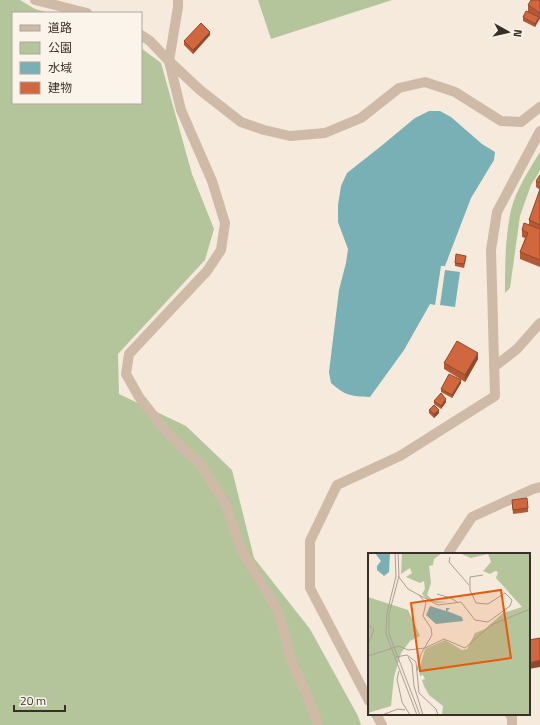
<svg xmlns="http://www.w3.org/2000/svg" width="540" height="725" font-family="'Titillium Web','Noto Sans JP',sans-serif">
<rect width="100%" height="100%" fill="#f5eadc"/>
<g fill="#b5c59b">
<path d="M0 0H20L35 9 50 13H13V103H141V48L161 63 192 174 214 229 205 260 118 354 119 394 186 426 232 470 254 558 310 629 358 716 361 725H0Z"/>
<path d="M258 0H392L271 39Z"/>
<path d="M540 152V171L531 185 520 216 510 288 505 293C505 266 505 238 511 210 516 190 529 170 540 152Z"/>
</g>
<g fill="#78b0b5">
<path d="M429 111H440L451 117 482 144 495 152 494 160 471 198 445 266H441L435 305 430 304 404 350 370 397C350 396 346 396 331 383L329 372 339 290 346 263 348 249 338 222V205L341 186 347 173 380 147 415 118Z"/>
<path d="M445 270 460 272 455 307 440 305Z"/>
</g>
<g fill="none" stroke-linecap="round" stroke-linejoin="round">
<g stroke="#cebaa7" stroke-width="10">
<path d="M494 367 517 349 540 323"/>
<path d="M449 554V552L472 517 533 489 540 487"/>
<path d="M369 701 310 588V541L337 485 400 456 495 396 491 250 497 212 540 131"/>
<path d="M376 714 382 725"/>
<path d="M510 714 512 718V725"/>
</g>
<g stroke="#cebaa7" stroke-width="10">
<path d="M35 0 87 13"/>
<path d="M178 0V7L169 61 181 110 212 181 225 223 221 250 207 271 129 354 126 374 139 397 168 434 201 465 226 505 242 551 278 611 292 662 310 702 318 725"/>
<path d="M141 35 150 41 169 61 200 90 241 122 264 130 290 136 325 133 361 118 399 88 425 82 455 92 501 121 521 122 540 107"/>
</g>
</g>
<g fill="#b45935">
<path d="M540 0V20L539 19 535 27 523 21V17L528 11V5Z"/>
<path d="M210 35 193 54 184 45V41Z"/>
<path d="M540 175V267L520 259V252L525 238 522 237V230L529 225V220L540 190 536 187V181Z"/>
<path d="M466 259 464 268 455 266V263Z"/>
<path d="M478 359 465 382 444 369V363Z"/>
<path d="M461 383 452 398 441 392V389Z"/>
<path d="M434 401 446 402 441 409 434 404Z"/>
<path d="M429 410 439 413 434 418 429 413Z"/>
<path d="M512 500 528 508V512L513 514Z"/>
</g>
<g fill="#92482b">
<path d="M539 17V20L535 27V24Z"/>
<path d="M210 32V35L193 54V50Z"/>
<path d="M478 353V359L465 382V375Z"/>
<path d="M461 380V383L452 398V395Z"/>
<path d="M446 399V402L441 409V406Z"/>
<path d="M439 410V413L434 418V414Z"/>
<path d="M540 660V667L529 669V663Z"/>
</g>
<g fill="#d1673e" stroke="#92482b">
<path d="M531 0H540V13L528 5Z"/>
<path d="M526 11 539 17 535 24 523 17Z"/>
<path d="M201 23 210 32 193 50 184 41Z"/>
<path d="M540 175V183L536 181Z"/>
<path d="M540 189V225L529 220Z"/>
<path d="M524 223 540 229V260L520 252 528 233 522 230Z"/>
<path d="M456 254 466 256 464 264 455 263Z"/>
<path d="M457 341 478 353 465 375 444 363Z"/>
<path d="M449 374 461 380 452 395 441 389Z"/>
<path d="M441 393 446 399 441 406 434 401Z"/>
<path d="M434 405 439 410 434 414 429 410Z"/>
<path d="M527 498 528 508 513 510 512 500Z"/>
<path d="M540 638V660L529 663V640Z"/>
</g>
<g transform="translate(368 553)">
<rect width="162" height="162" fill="#f5eadc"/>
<path d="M34 0H74L66 6 65 12 61 13 63 30 59 42 66 48 80 49 69 50 60 47 54 41 57 36 56 28 52 30 38 24 44 20 42 15 33 21ZM91 0H162V162H74L75 153 61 142 56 133 54 127 57 126 55 122 52 123 51 117 57 96 77 87 94 97 99 96 107 80 117 76 135 60 154 54 128 25 130 19 127 18 122 21 115 18 123 9 120 1 103 5ZM0 44 40 57 52 83 42 88 33 100 26 124 23 153 0 160Z" fill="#b5c59b"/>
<path d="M7 0H22L21 19 16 23 9 17V13L13 8ZM62 53 78 58V55H82L79 58 94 64 95 68 68 71 58 62Z" fill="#78b0b5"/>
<path fill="none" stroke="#aa9f94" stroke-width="1" d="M27 0 28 23 19 60 18 81 49 162M30 0 31 23 21 61V81L52 162M82 4 81 9 101 32M30 23 40 36 51 42 58 50 55 63 63 75 64 82 53 101 49 118M69 41 83 45 89 49M51 42 70 52 93 49 107 67 120 69 142 53 144 47 137 40 120 51 108 50 102 37V24L115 22M0 72 6 77 0 91M0 103 31 93 40 97 57 95 76 86 97 95 123 72 162 56M28 104 39 102 48 109 51 140 68 156 70 162M40 104 44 111 46 133 55 162M31 118 29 126 34 149 42 162M14 162 30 156 37 157"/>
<path fill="#e8590c" fill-opacity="0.15" stroke="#e8590c" stroke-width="2" d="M133 37 143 105 52 118 43 50Z"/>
<rect width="162" height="162" fill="none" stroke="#3a2e28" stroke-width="2"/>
</g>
<rect x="12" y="12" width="130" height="92" fill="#fbf4ea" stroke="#aea59c"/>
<rect x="20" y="25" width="20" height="6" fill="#cebaa7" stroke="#aea59c"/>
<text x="48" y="32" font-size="12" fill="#3a2e28">道路</text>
<rect x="20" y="42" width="20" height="12" fill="#b5c59b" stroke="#aea59c"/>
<text x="48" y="52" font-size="12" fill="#3a2e28">公園</text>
<rect x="20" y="62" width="20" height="12" fill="#78b0b5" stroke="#aea59c"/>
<text x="48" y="72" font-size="12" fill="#3a2e28">水域</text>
<rect x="20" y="82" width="20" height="12" fill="#d1673e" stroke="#aea59c"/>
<text x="48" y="92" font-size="12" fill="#3a2e28">建物</text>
<g transform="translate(508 32) rotate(98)" stroke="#fbf4ea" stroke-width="3" paint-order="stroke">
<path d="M0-3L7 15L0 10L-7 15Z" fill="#3a2e28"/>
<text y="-6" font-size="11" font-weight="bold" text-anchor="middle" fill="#3a2e28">N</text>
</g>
<path d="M14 705v6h51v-6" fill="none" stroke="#3a2e28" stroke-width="2"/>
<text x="20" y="705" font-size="12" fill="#3a2e28" stroke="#fbf4ea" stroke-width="3" paint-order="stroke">20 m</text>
</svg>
